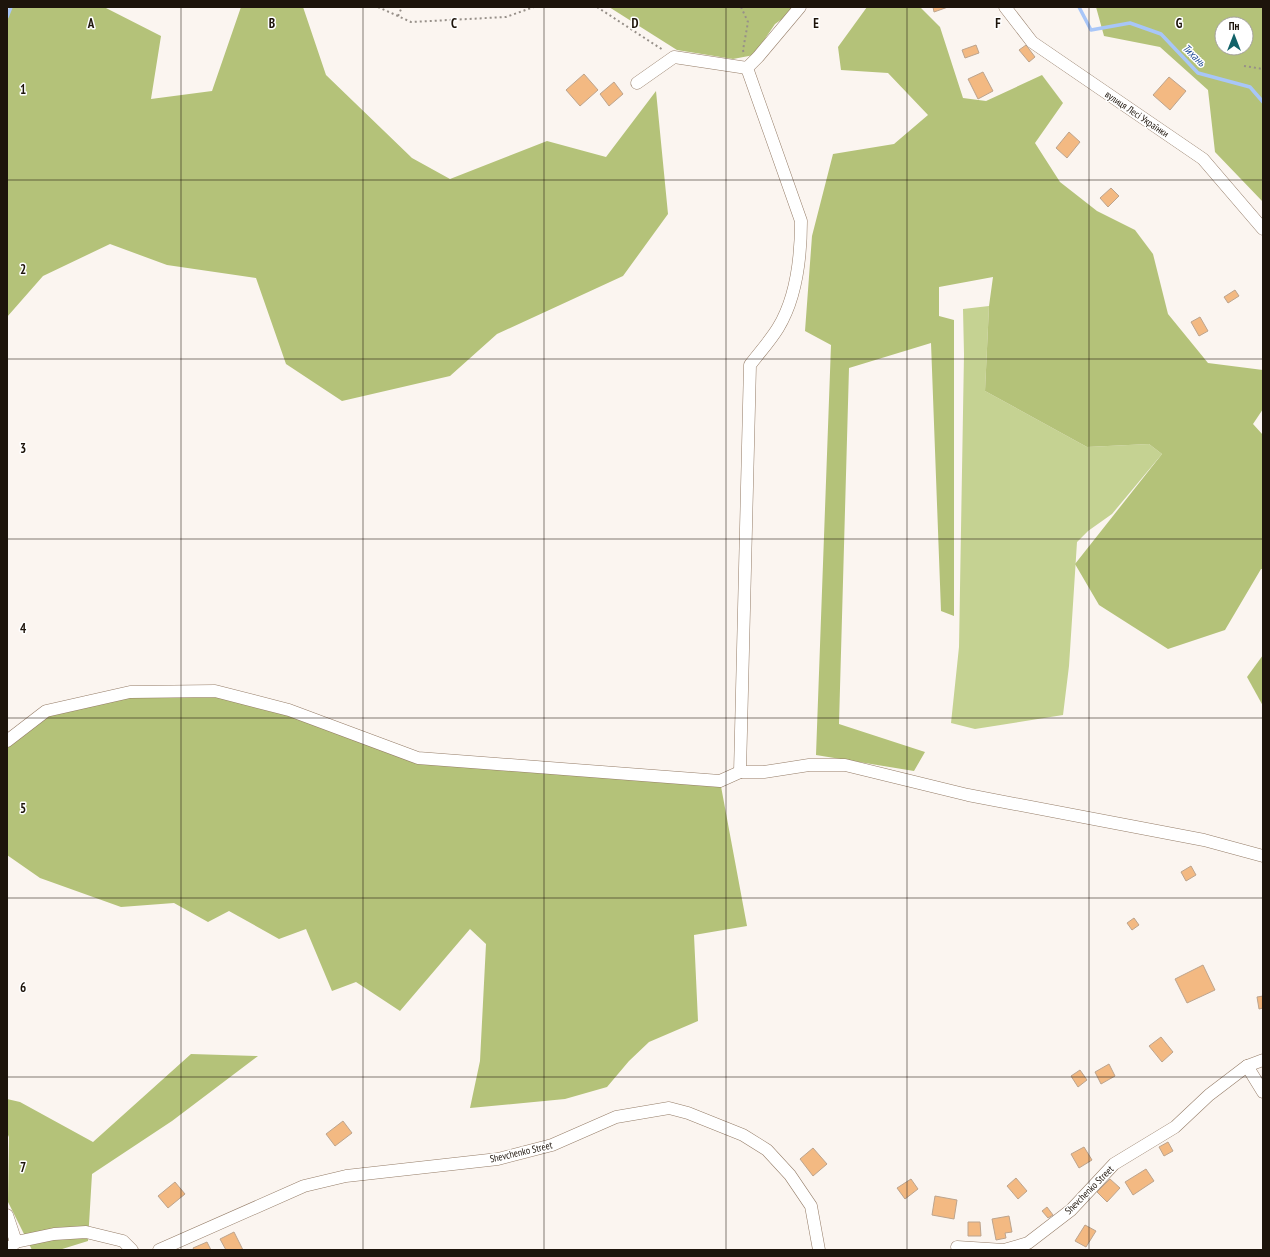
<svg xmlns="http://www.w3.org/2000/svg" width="1270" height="1257" font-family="'PT Sans Narrow',sans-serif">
<rect width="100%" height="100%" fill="#fbf5f0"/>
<path fill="#c5d292" d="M989 306 985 391 1087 447 1149 444 1162 454 1112 514 1088 531 1077 542 1069 666 1063 715 975 729 951 723 959 647 964 354 963 309Z"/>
<g fill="#b4c279" fill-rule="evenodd">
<path d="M11 7H104L161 36 151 99 212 91 241 7H303L326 75 412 158 450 179 547 141 606 157 656 91 668 214 623 276 497 334 450 376 342 401 286 364 256 278 167 265 110 244 43 276 7 317V17Z"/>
<path d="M609 7H799L775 24 754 55 733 59 677 50Z"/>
<path d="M867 7H920L940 27 963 98 986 101 1042 75 1063 103 1035 143 1060 182 1097 211 1135 230 1153 254 1168 314 1208 363 1263 370V409L1253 424 1263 435V569H1261L1225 630 1168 649 1099 605 1075 564 1162 454 1149 444 1087 447 985 391 989 306 993 277 939 287V316L954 320V616L941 611 931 343 849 368 839 724 925 752 914 771 816 755 831 345 805 331 812 236 833 154 894 144 928 115 888 73 841 70 838 47Z"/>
<path d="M1096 7H1263V202L1215 152 1208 90 1160 47 1104 36ZM1222 24H1246V48H1222Z"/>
<path d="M1263 655V706L1247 677Z"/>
<path d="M215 691 418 758 720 781 747 926 694 935 698 1021 649 1042 629 1061 607 1087 565 1099 470 1108 480 1061 486 944 470 929 400 1011 356 982 332 991 306 929 279 939 229 911 208 922 174 903 121 907 40 878 7 855V741L46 711 130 692Z"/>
<path d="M191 1054 258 1056 172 1121 92 1174 88 1241 59 1250H32L8 1202 9 1137 7 1133V1099L20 1102 93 1142Z"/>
</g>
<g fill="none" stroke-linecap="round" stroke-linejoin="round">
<g stroke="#a8c6f8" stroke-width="3.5">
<path d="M1079 7 1091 30 1130 23 1161 34 1198 73 1250 87 1263 102"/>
<path d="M7 17 11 7"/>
</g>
</g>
<g fill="#f3b982" stroke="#bda48d">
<path d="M933 7H948L934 12Z"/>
<path d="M976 45 979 53 965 58 962 50Z"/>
<path d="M1026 45 1035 57 1029 62 1019 50Z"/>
<path d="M983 72 993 91 978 99 968 79Z"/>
<path d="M584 74 598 90 580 106 566 90Z"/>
<path d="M1169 77 1186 91 1170 110 1153 95Z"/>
<path d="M614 82 623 94 609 106 600 94Z"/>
<path d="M1069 132 1080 142 1067 158 1056 148Z"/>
<path d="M1111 188 1119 196 1108 207 1100 198Z"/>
<path d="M1235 290 1239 296 1228 303 1224 297Z"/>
<path d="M1200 317 1208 331 1199 336 1191 322Z"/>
<path d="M1191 866 1196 875 1186 881 1181 872Z"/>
<path d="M1134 918 1139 925 1132 930 1127 923Z"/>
<path d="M1203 965 1215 990 1187 1003 1175 979Z"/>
<path d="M1263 996V1008L1259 1009 1257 997Z"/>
<path d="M1161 1037 1173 1052 1162 1062 1149 1046Z"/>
<path d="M1109 1064 1115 1076 1101 1084 1095 1072Z"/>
<path d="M1080 1070 1087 1080 1078 1087 1071 1076Z"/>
<path d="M343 1121 352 1133 335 1146 326 1134Z"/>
<path d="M1168 1142 1173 1151 1164 1156 1159 1147Z"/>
<path d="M1084 1147 1092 1160 1079 1168 1071 1154Z"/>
<path d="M813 1148 827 1164 813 1176 800 1159Z"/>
<path d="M1146 1169 1154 1181 1133 1195 1125 1182Z"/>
<path d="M1016 1178 1027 1191 1018 1199 1007 1186Z"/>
<path d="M911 1179 918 1189 905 1199 897 1188Z"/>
<path d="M1110 1179 1120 1188 1107 1202 1097 1192Z"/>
<path d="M175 1182 185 1194 168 1208 158 1196Z"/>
<path d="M935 1196 957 1200 954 1219 932 1215Z"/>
<path d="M1047 1207 1053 1215 1048 1218 1042 1211Z"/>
<path d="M1009 1216 1012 1232 1005 1233 1006 1238 996 1240 992 1219Z"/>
<path d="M968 1222H980L981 1236H968Z"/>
<path d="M1085 1225 1096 1231 1086 1247 1075 1241Z"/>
<path d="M234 1232 243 1250H226L220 1239Z"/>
<path d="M207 1242 211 1250H194L193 1248Z"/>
</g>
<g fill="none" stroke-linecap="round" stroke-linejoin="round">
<g stroke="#957d68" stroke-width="13">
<g id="minor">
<path d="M800 7 758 57 747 68 801 221C801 257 797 297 778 328 770 341 759 353 750 365L740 772H764L809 765H845L968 795 1204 840 1263 856"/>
<path d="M1005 7 1032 42 1203 159 1263 229"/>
<path d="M637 83 674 57 747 68"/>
<path d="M7 741 46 711 130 692 215 691 289 710 418 758 720 781 740 772"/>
<path d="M1263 1060 1247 1066 1263 1092"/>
<path d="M7 1215 16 1242"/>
<path d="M957 1247 1004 1250 1028 1243 1071 1210 1114 1164 1175 1127 1209 1095 1247 1066"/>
<path d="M7 1250 16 1242 54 1234 86 1232 123 1241 132 1250"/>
<path d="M159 1250 304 1186 346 1176 498 1159 552 1145 616 1117 669 1108 688 1113 743 1135 767 1150 790 1175 811 1206 819 1250"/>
</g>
</g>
<g stroke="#979089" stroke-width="2" stroke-dasharray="2 3" stroke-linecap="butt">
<path d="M378 7 411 22 506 17 534 7"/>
<path d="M597 7 663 50"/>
<path d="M741 7 748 22 743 50 744 55"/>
<path d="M398 16 402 7"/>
<path d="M1244 66 1263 69"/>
</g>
<use href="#minor" stroke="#fff" stroke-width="12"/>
</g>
<path fill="none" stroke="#1d140b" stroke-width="1" stroke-opacity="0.55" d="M181 7V1250M363 7V1250M544 7V1250M726 7V1250M907 7V1250M1089 7V1250M7 180H1263M7 359H1263M7 539H1263M7 718H1263M7 898H1263M7 1077H1263"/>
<g text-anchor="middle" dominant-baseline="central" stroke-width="3" stroke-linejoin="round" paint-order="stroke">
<g font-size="10" fill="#1d140b" stroke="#fff">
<text transform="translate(1137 114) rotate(34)">вулиця Лесі Українки</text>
<text transform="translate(521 1152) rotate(-13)">Shevchenko Street</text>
<text transform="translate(1089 1190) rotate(-45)">Shevchenko Street</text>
</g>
<g font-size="11" font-style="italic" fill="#244f97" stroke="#fff">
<text transform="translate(1194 55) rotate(44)">Тихань</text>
</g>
</g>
<g font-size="13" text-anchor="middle" font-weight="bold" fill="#1d140b" stroke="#fff" stroke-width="3" stroke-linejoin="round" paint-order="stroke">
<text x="91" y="28">A</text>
<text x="272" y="28">B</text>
<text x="454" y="28">C</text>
<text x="635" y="28">D</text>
<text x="816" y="28">E</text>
<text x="998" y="28">F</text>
<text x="1179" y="28">G</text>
<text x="23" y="94">1</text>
<text x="23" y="274">2</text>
<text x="23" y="453">3</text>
<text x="23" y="633">4</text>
<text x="23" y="813">5</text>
<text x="23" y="992">6</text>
<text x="23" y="1172">7</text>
</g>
<rect width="1270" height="1257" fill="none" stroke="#1d140b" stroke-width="16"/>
<g transform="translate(1234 36)"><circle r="19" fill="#ffffff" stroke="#a5a19d"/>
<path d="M0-3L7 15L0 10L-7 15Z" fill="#126269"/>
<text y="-6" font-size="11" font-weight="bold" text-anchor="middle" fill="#1d140b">Пн</text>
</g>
</svg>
